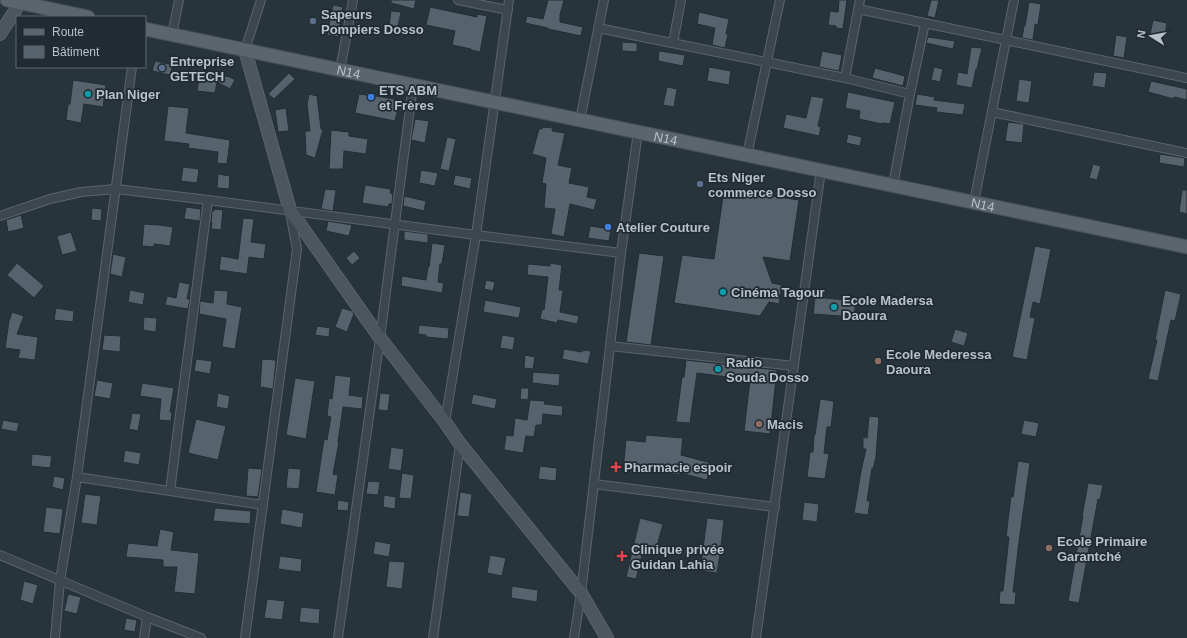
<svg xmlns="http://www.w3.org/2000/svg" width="1187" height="638" font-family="Helvetica,sans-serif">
<rect width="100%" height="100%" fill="#28343c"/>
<g fill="#56636c" stroke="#232d34">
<path d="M391 0H416L414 9 391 3Z"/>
<path d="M548 0H564L560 15V22L583 27 581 36 548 29V28L525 23 527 16 543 19Z"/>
<path d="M839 0H847L843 29 836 28V26L828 25 830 11 838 12Z"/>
<path d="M931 0H939L935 18 927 16Z"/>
<path d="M1029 2 1041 4 1038 25 1035 24 1033 40 1022 38 1024 26H1025Z"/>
<path d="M333 5 343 7 338 37 327 35Z"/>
<path d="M430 7 477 17V14L487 16 480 52 471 50V49L452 45 455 31 426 25Z"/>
<path d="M391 11 401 12 398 27 389 25Z"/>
<path d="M699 12 729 19 726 34H728L725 48 712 45 715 28 697 24Z"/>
<path d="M1153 20 1167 23 1165 36 1150 34Z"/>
<path d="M1116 35 1127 37 1124 58 1113 56Z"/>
<path d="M928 37 955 41 953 49 926 43Z"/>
<path d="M622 42 637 43V52L622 51Z"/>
<path d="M971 47 982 48 977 69H976L972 88 956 85 958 72 967 74Z"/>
<path d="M659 51 685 55 683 66 658 61Z"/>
<path d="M822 51 842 55 839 71 819 67Z"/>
<path d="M155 61 173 65 170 75 152 71Z"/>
<path d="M709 67 731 71 729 85 707 81Z"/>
<path d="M934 67 943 69 940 82 931 80Z"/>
<path d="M875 68 905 76 903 86 872 78Z"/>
<path d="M200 72 230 77 235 80 230 89 217 82 215 93 197 91Z"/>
<path d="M1094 72 1107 73 1105 88 1092 86Z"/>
<path d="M289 73 295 79 274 99 268 94Z"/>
<path d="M1019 79 1032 81 1029 103 1016 101Z"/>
<path d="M73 80 106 85 103 107 84 104 81 123 66 120 68 104H70Z"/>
<path d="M1151 81 1187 89V100L1174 97V99L1148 92Z"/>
<path d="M667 87 677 89 674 107 663 105Z"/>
<path d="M367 92 376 94V96L400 100 395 121 355 113 359 94 367 95Z"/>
<path d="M848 92 895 102 890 124 882 123V124L859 119 860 111 845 108Z"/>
<path d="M309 94 317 96 321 129 323 130 315 158 306 155 305 131H310L307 104Z"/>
<path d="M917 94 935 97 934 100 965 104 963 115 936 112 937 108 915 105Z"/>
<path d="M811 96 824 98 818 126 821 127 819 136 783 128 786 114 806 118Z"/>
<path d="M168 106 189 108 186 133 230 140 227 164 217 163 218 152 188 148 189 144 164 141Z"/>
<path d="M286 108 289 131 278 132 275 110Z"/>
<path d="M415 119 429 121 425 143 411 140Z"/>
<path d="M1008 122 1024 124 1022 143 1005 141Z"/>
<path d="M542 127 553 128 552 131 565 133 558 165 572 168 569 183 589 187 587 197 597 199 594 210 570 204 564 237 551 234 555 209 544 208 546 184 542 183 546 158 532 154 539 129H542Z"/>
<path d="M331 130 349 132V136L368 139 366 154 344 151 343 169H329Z"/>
<path d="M848 134 862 137 860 146 846 143Z"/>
<path d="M447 137 456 139 449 171 440 169Z"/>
<path d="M1160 154 1185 158 1184 167 1159 163Z"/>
<path d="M1093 164 1101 166 1097 180 1089 178Z"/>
<path d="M183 167 199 169 197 183 181 181Z"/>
<path d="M421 170 438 173 435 186 419 183Z"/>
<path d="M218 174 230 176 229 189 217 188Z"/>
<path d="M455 175 472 178 470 189 453 185Z"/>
<path d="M365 185 391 189 390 193 393 194 392 204H389L388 207 362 203Z"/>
<path d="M325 189 336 190 333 211 321 209Z"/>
<path d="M724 189 799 200 790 261 763 257 772 283 782 285 779 304 769 302 760 316 674 303 682 255 714 259Z"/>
<path d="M1182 190H1187V214L1179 212Z"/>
<path d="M404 196 426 201 424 211 403 206Z"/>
<path d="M186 207 201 209 200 221 184 219Z"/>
<path d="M92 208 102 209 101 221 91 220Z"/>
<path d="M214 209 223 210 221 230 211 229 212 223H211L212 211H214Z"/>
<path d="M21 215 24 228 8 232 6 220Z"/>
<path d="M243 218 254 219 251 242 266 244 264 259 249 257 247 274 219 270 221 256 238 259Z"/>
<path d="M328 221 352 225 349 236 326 231Z"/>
<path d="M144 224 160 225 173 227 170 246 154 244V247L142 246Z"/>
<path d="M590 226 611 229 609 241 588 238Z"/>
<path d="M404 231 428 234V243L404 240Z"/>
<path d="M71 232 77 251 62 255 57 236Z"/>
<path d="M432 243 445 245 442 264H440L438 282 444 283 442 293 401 286 402 276 426 280 428 267H429Z"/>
<path d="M1035 246 1051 249 1040 304 1033 302 1030 317 1035 318 1027 360 1012 357Z"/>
<path d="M354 251 360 258 352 265 346 258Z"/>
<path d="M639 253 664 256 651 345 626 342Z"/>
<path d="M113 254 126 257 122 277 110 274Z"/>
<path d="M17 263 44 286 34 298 7 275Z"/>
<path d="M550 263 562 265 559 290H563L560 312 579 316 577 324 558 320 557 323 540 319 542 309 544 310 548 277 527 275 528 264 550 266Z"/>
<path d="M486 280 495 282 493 291 484 289Z"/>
<path d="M179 282 190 284 187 299H190L188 309 165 305 167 296 176 298Z"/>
<path d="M130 290 145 293 143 305 128 302Z"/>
<path d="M214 290 228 291 227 304 242 307 235 349 222 347 226 319 199 314 200 301 213 303Z"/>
<path d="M1165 290 1181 294 1175 321 1171 320 1158 381 1148 379 1157 340H1155Z"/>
<path d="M815 297 856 301 854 317 813 314Z"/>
<path d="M485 300 521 307 519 318 483 312Z"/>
<path d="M56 308 74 311 73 322 54 320Z"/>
<path d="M342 308 352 311 354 314 347 332 335 327Z"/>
<path d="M12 312 24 316 17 334 38 337 35 360 18 358 20 350 5 348 9 321Z"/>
<path d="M144 317 157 318 156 332 143 330Z"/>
<path d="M419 325 449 328 448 339 426 337V335L418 334Z"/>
<path d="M317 326 330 328 329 337 315 335Z"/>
<path d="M955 329 968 333 964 346 951 342Z"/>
<path d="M104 335 121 336 120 352 102 350Z"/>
<path d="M502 335 515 337 513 350 500 348Z"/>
<path d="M564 349 582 352 583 350 591 351 588 364 562 359Z"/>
<path d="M525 355 535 357 533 369 524 368Z"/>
<path d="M196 359 212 361 210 374 194 371Z"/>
<path d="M262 359 276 360 273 389 260 387Z"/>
<path d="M686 360 777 370 770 434 744 431 750 380 697 373 690 423 676 422 682 377H684Z"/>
<path d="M533 372 560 374 559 386 532 383Z"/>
<path d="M335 375 351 377 349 395 363 397 362 409 343 407 338 442H339L333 474 338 475 335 495 316 492 324 439 327 440 331 417 327 416 329 398 332 399Z"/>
<path d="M295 378 315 381 306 439 286 435Z"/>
<path d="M97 380 113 383 110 399 94 396Z"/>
<path d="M142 383 174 388 170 412H172L171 421 159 420 161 399 140 396Z"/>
<path d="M521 388H529L528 400 520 399Z"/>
<path d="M218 393 230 396 228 409 216 407Z"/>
<path d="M380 393 390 394 388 411 378 410Z"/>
<path d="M473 394 497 399 495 409 471 404Z"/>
<path d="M820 399 834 401 831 427H827L824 453 829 454 825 479 807 477 810 452H813L814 435H815Z"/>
<path d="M530 400 545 401 544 404 563 406 562 416 543 414 542 425H536L534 437 526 436 523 453 504 450 506 435 513 436 515 418 527 420Z"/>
<path d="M132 413 141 414 138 431 129 429Z"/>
<path d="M869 416 879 417 876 457 873 469 872 468 867 501H870L868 515 854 513 861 471 866 449H863V437L867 438Z"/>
<path d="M196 419 226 426 218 460 188 453Z"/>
<path d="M3 420 19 423 17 432 1 429Z"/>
<path d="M1024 420 1039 423 1036 437 1021 434Z"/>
<path d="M646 435 683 438 681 455 711 463 707 480 680 473V475L639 469V472L623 470 626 440 645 442Z"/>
<path d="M391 447 404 449 401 471 388 469Z"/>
<path d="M125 450 141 453 139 465 123 462Z"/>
<path d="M32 454 52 456 50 468 31 466Z"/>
<path d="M1018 461 1030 463 1019 542 1013 592H1016L1015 605 999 604 1000 591H1003L1009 537H1006L1011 496 1013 497Z"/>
<path d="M540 466 557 468 556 481 538 479Z"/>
<path d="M248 468 262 469 258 497 246 496Z"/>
<path d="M288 468 301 469 299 489 286 488Z"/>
<path d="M402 473 414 475 411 499 399 498Z"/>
<path d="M54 476 65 478 63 490 52 487Z"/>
<path d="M368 481 380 482 378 495 366 494Z"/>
<path d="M1088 483 1103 485 1100 500 1098 499 1079 603 1068 601 1083 516H1082Z"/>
<path d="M460 492 472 494 469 517 457 516Z"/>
<path d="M85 494 101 496 97 525 81 523Z"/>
<path d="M384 495 396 497 395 509 383 507Z"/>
<path d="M338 500 349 502 348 511 337 510Z"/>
<path d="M804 502 819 504 817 522 802 520Z"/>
<path d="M46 507 63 509 60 534 43 532Z"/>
<path d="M215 508 251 511 250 524 213 521Z"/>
<path d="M282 509 304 513 302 528 280 524Z"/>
<path d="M640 518 663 524 656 550 644 547 636 579 626 577Z"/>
<path d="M707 518 724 520 720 555 717 573 700 571Z"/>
<path d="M160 529 174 532 171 550 199 553 195 594 174 592 177 567H163V560L126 557 128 543 157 546Z"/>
<path d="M375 541 391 544 389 557 373 554Z"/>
<path d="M490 555 506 558 502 576 487 573Z"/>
<path d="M280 556 302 559 301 572 278 569Z"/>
<path d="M389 561 405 562 402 589 386 587Z"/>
<path d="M24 581 38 585 33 604 20 600Z"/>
<path d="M512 586 538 590 537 602 511 598Z"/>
<path d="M68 594 81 597 77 614 64 611Z"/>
<path d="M267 599 285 601 282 620 264 618Z"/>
<path d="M301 607 320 609 319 624 299 622Z"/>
<path d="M126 618 137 620 135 632 124 630Z"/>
</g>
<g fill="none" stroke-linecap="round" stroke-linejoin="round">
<g stroke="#5a646b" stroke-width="10">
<g id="street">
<path d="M458 0 508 10"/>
<path d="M858 9 1187 78"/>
<path d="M598 28 845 78 910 94"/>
<path d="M172 35 179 0"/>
<path d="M673 43 681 0"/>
<path d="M245 50 261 0"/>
<path d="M340 70 353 0"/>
<path d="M845 78 860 0"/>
<path d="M992 112 1187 153"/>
<path d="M580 120 604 0"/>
<path d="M747 155 780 0"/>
<path d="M893 185 910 94 925 23"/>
<path d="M974 202 1014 0"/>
<path d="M0 216 50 199 81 192 116 189 208 200 476 235 621 253"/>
<path d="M610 346 794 366"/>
<path d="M445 422 476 235 509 0"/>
<path d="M77 477 263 505"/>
<path d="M594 484 775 507"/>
<path d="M170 491 208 200"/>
<path d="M0 555 147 617 201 638"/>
<path d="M55 638 60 581 77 477 132 67"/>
<path d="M144 638 147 617"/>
<path d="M245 638 297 249 290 213"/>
<path d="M338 638 380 338 413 85"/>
<path d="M433 638 460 444"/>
<path d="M574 638 581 593 621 253 638 132"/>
<path d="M756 638 821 170"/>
</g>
</g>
<g stroke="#5a646b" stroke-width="14">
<g id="secondary">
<path d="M0 34 20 3"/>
<path d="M245 50 290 210 380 338 445 422 460 444 581 593 607 638"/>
</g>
</g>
<g stroke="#454f56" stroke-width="15">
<g id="primary">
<path d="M7 0 88 17"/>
<path id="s1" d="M145 29 1187 247"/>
</g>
</g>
<use href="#street" stroke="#3c464d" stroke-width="8"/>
<use href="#secondary" stroke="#4b565f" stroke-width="12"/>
<use href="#primary" stroke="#5a656c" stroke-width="13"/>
</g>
<g fill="#5c6f8a" stroke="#212b32" stroke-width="1.5">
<circle cx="313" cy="21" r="4"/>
<circle cx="162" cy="68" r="4"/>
<circle cx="700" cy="184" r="4"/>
</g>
<g fill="#0f9aa8" stroke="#212b32" stroke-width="1.5">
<circle cx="88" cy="94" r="4"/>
<circle cx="723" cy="292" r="4"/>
<circle cx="834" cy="307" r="4"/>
<circle cx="718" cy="369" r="4"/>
</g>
<g fill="#3f7fe0" stroke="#212b32" stroke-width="1.5">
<circle cx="371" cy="97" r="4"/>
<circle cx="608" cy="227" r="4"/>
</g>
<g fill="#8d6e63" stroke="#212b32" stroke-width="1.5">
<circle cx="878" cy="361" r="4"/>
<circle cx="759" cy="424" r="4"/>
<circle cx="1049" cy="548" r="4"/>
</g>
<g fill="#e0444e" stroke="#212b32" stroke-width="1.5">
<path d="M614 461h4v4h4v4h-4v4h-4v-4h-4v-4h4z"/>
<path d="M620 550h4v4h4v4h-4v4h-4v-4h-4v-4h4z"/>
</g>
<g text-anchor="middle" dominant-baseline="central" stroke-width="3.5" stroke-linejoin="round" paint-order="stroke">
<g font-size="13" font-weight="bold" fill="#b8c1c8" stroke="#212b32" text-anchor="start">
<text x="321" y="14">Sapeurs<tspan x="321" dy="15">Pompiers Dosso</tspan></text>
<text x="170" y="61">Entreprise<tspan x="170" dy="15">GETECH</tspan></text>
<text x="379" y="90">ETS ABM<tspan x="379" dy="15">et Frères</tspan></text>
<text x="96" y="94">Plan Niger</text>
<text x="708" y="177">Ets Niger<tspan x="708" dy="15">commerce Dosso</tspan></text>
<text x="616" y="227">Atelier Couture</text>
<text x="731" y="292">Cinéma Tagour</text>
<text x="842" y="300">Ecole Madersa<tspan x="842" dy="15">Daoura</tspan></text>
<text x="886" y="354">Ecole Mederessa<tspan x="886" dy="15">Daoura</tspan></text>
<text x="726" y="362">Radio<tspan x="726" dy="15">Souda Dosso</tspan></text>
<text x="767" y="424">Macis</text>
<text x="624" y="467">Pharmacie espoir</text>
<text x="1057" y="541">Ecole Primaire<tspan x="1057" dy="15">Garantché</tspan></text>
<text x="631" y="549">Clinique privée<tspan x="631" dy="15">Guidan Lahia</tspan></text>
</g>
<g font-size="13" fill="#b8c1c8" stroke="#212b32">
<text stroke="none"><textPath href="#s1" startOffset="208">N14</textPath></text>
<text stroke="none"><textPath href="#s1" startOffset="532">N14</textPath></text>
<text stroke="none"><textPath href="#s1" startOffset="856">N14</textPath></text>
</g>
</g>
<rect x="16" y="16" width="130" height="52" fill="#212b32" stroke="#5d676e"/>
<rect x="24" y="29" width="20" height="6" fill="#5a656c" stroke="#5d676e"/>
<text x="52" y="36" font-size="12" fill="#b8c1c8">Route</text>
<rect x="24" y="46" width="20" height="12" fill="#56636c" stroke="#5d676e"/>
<text x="52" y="56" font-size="12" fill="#b8c1c8">Bâtiment</text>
<g transform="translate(1151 36) rotate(281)" stroke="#212b32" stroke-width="3" paint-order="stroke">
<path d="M0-3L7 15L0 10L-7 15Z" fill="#b8c1c8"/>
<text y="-6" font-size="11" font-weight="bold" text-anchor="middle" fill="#b8c1c8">N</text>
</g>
</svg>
